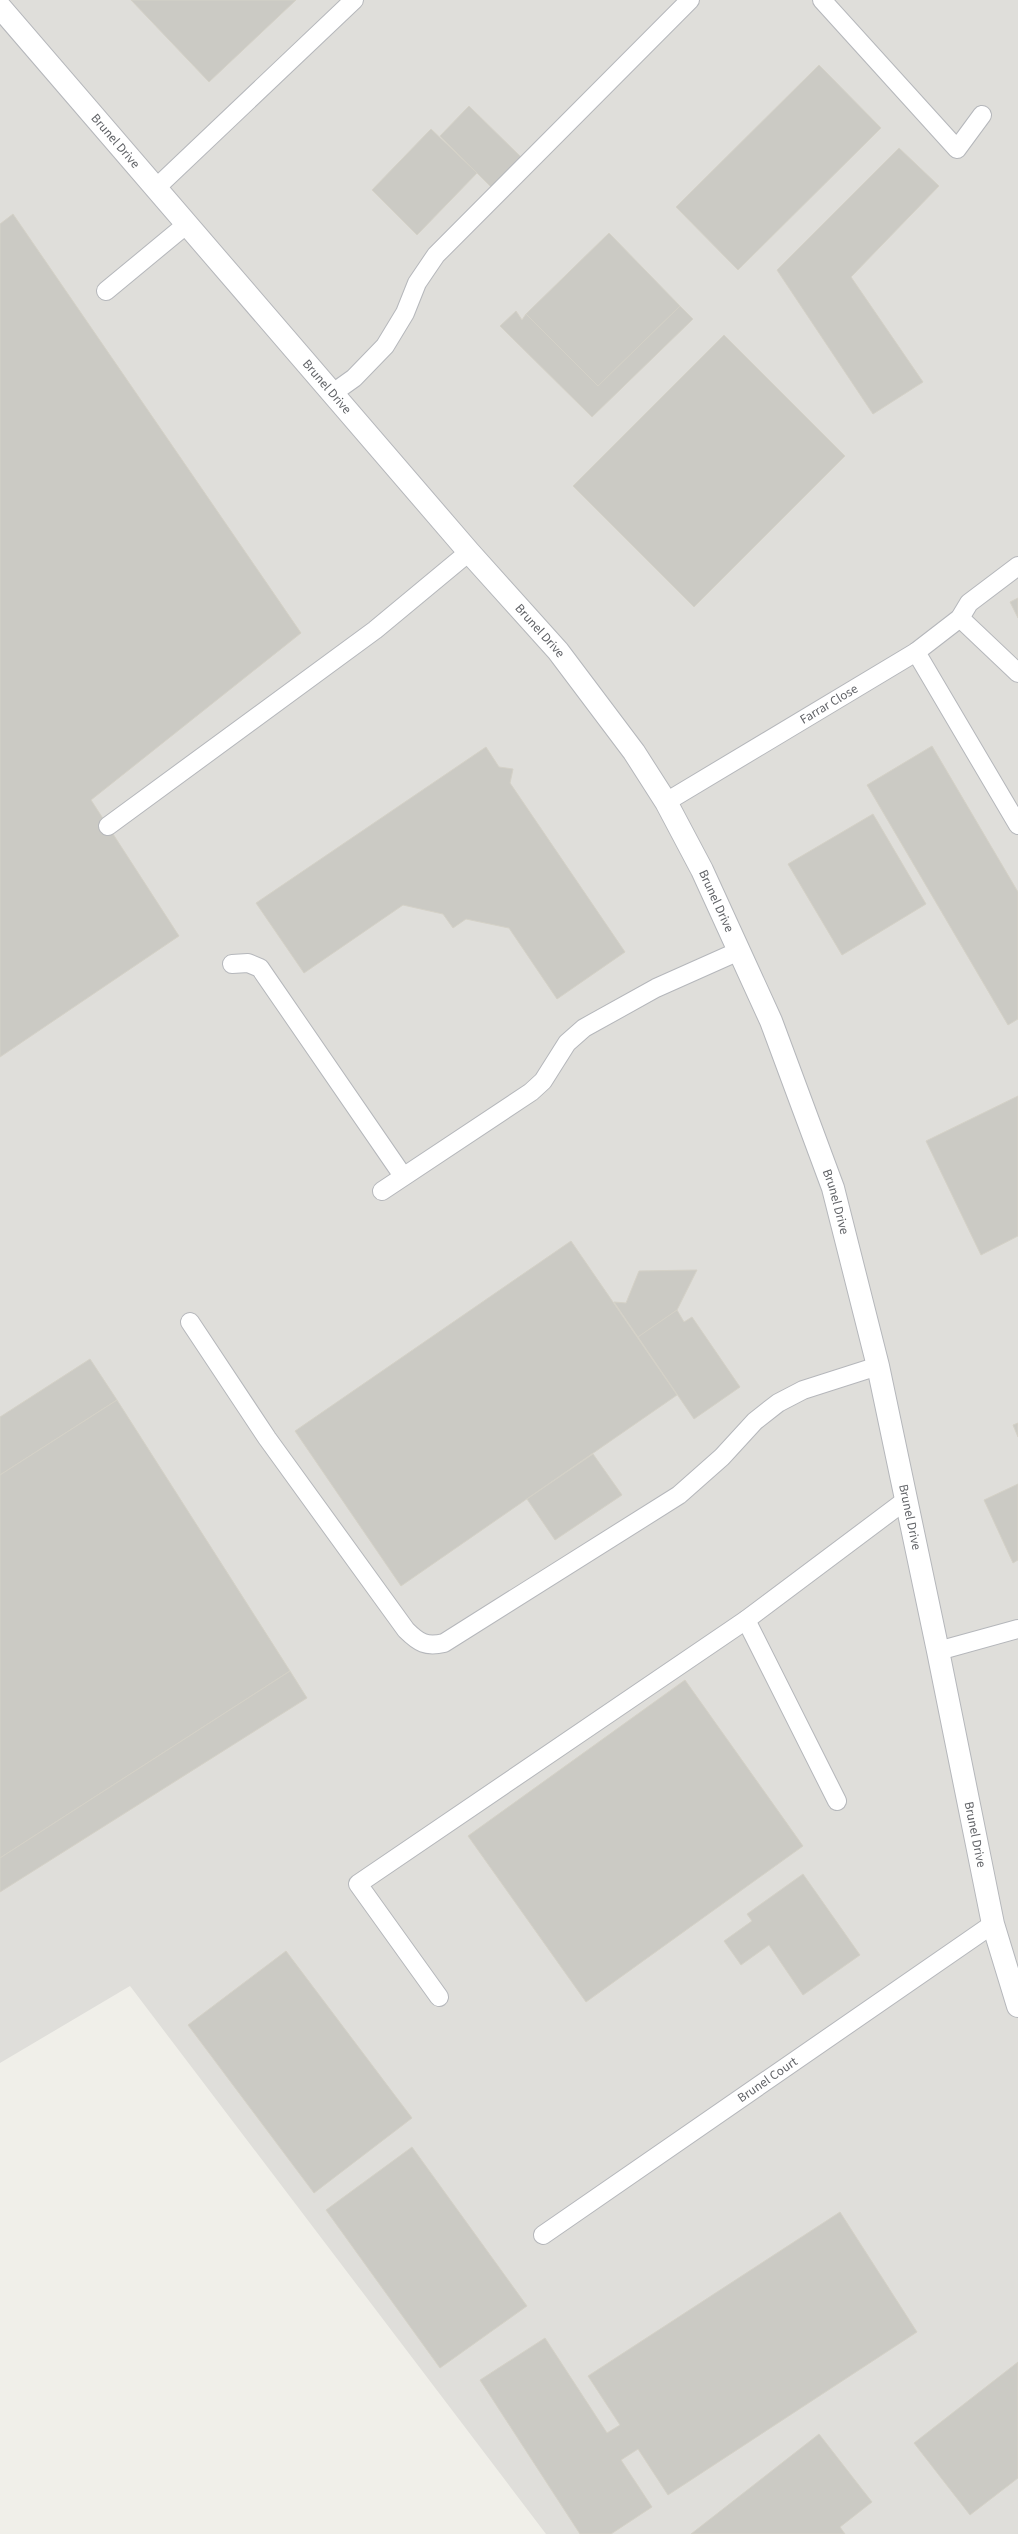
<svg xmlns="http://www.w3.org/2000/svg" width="1018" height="2534" font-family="'Source Sans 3',sans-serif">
<rect width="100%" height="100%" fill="#f0efe9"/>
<path fill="#dfdeda" d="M0 0H1018V2534H546L130 1986 0 2063Z"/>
<g fill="#cbcac4" stroke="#d4d1c7">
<path d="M131 0H296L209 82Z"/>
<path d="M819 65 881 128 738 270 676 207Z"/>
<path d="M469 106 524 160 494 190 440 136Z"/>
<path d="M431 129 477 173 417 235 372 190Z"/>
<path d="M899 148 939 186 851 277 923 382 873 414 777 270Z"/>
<path d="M13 214 301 633 91 800 179 936 0 1057V224Z"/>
<path d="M609 233 680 306 598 386 526 314Z"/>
<path d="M680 306 693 319 592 417 500 326 516 311 522 320 526 314 598 386Z"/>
<path d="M724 335 845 456 694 607 573 486Z"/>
<path d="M1018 598V618L1010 602Z"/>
<path d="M932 746 1018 892V1019L1008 1025 867 785Z"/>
<path d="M486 747 499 767 513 769 510 783 625 952 557 999 509 928 466 919 453 928 443 914 403 905 304 973 256 903Z"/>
<path d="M873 814 926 904 842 955 788 864Z"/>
<path d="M1018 1096V1236L981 1255 926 1141Z"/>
<path d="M571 1241 677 1395 401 1586 295 1431Z"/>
<path d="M697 1270 677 1310 638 1337 614 1302 626 1303 639 1271Z"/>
<path d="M677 1310 684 1322 692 1317 740 1387 694 1419 638 1337Z"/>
<path d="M90 1359 117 1400 0 1475V1417Z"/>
<path d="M117 1400 290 1671 0 1858V1475Z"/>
<path d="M1018 1423V1437L1013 1425Z"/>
<path d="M593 1454 622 1495 555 1540 527 1499Z"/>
<path d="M1018 1484V1560L1013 1563 984 1500Z"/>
<path d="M290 1671 307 1698 0 1892V1858Z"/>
<path d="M685 1680 803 1846 586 2002 468 1836Z"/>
<path d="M803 1874 860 1955 803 1995 769 1945 741 1965 724 1941 752 1921 747 1914Z"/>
<path d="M286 1951 412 2118 314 2193 188 2025Z"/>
<path d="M412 2147 527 2306 440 2368 326 2210Z"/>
<path d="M840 2212 917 2332 668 2495 638 2449 621 2460 652 2507 611 2534H580L480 2380 545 2338 607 2433 620 2425 588 2376Z"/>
<path d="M1018 2362V2478L970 2515 914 2443Z"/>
<path d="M819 2434 872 2502 840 2527 845 2534H691Z"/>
</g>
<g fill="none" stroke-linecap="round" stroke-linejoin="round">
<g stroke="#b5b7bb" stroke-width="20">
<g id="service">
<path d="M822 0 957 149 982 115"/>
<path d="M156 188 354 0"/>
<path d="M106 291 187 224"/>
<path d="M333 393 354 378 385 346 405 313 417 283 436 255 690 0"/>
<path d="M960 618 1018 673"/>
<path d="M916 652 1018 825"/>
<path id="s1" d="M666 802 916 652 960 618 969 603 1018 566"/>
<path d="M108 826 375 630 469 552"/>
<path d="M232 964 248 963 260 968 403 1176"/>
<path d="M382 1191 531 1092 543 1081 567 1043 584 1028 656 988 739 951"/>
<path d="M190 1322 267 1438 406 1630C419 1643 426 1647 444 1643L679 1495 722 1457 755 1421 778 1403 803 1390 878 1366"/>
<path d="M746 1620 837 1801"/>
<path d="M938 1651 1018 1629"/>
<path d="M439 1997 358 1884 746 1620 906 1500"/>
<path id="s2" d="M543 2235 993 1924"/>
</g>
</g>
<g stroke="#b5b7bb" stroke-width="24">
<g id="minor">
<path id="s3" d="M0 7 469 552 558 651 634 752 666 802 702 870 771 1021 833 1188 878 1366 938 1651 993 1924 1018 2006"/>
</g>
</g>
<use href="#service" stroke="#fff" stroke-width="18"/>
<use href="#minor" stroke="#fff" stroke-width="22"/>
</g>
<g text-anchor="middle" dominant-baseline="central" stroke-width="3" stroke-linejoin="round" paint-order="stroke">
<g font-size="13" fill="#606266" stroke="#fff">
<text stroke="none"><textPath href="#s3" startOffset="177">Brunel Drive</textPath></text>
<text stroke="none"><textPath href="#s3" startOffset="501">Brunel Drive</textPath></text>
<text stroke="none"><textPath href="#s3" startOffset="825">Brunel Drive</textPath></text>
<text stroke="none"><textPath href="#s1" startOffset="190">Farrar Close</textPath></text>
<text stroke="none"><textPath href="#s3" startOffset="1149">Brunel Drive</textPath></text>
<text stroke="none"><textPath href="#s3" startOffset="1473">Brunel Drive</textPath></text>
<text stroke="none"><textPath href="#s3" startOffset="1797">Brunel Drive</textPath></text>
<text stroke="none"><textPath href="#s3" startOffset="2121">Brunel Drive</textPath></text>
<text stroke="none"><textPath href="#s2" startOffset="273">Brunel Court</textPath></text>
</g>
</g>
</svg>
